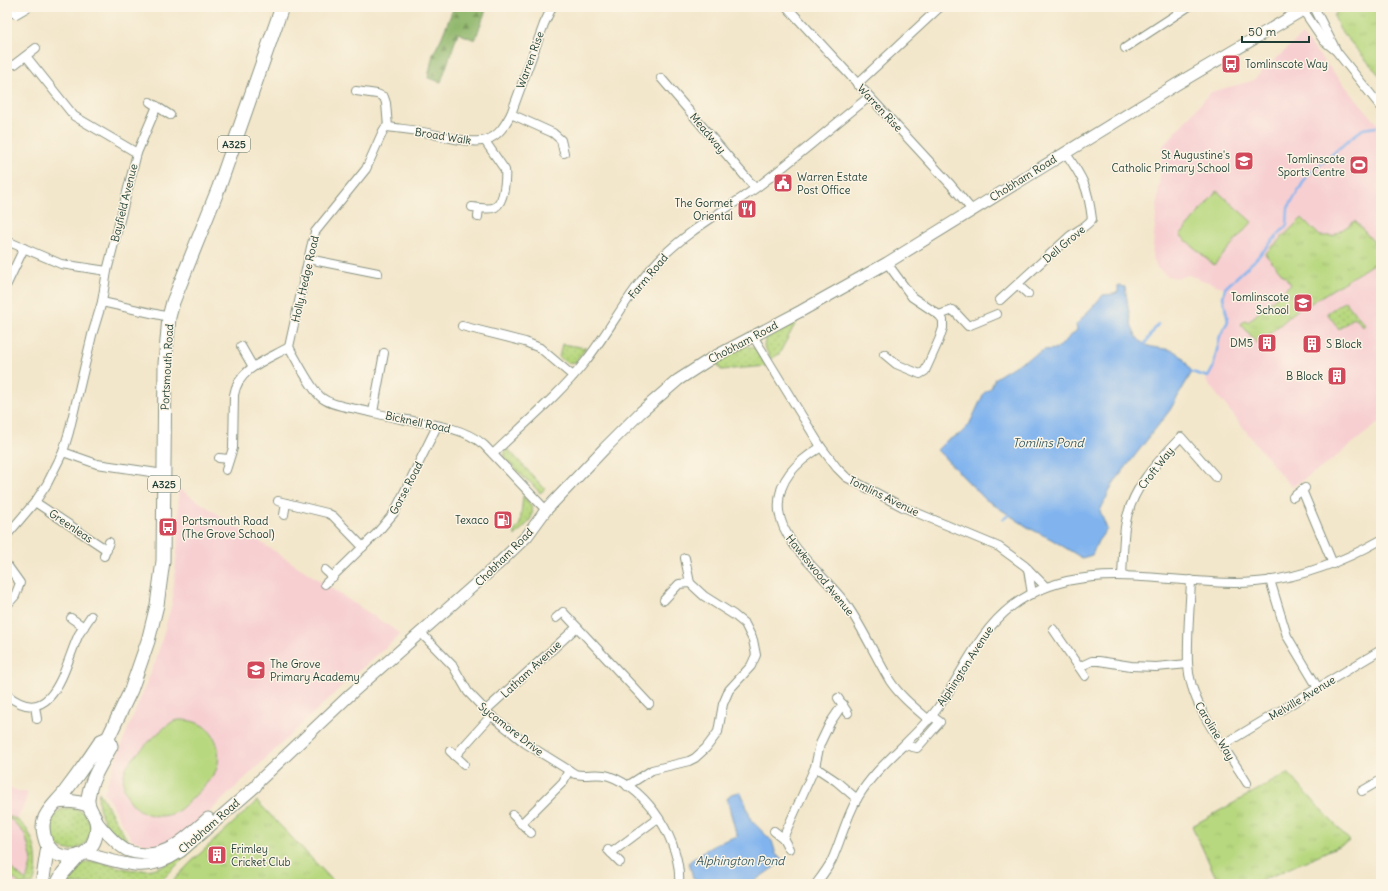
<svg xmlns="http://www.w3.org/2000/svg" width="1388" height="891" font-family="Delius,sans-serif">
<defs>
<pattern id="grass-dots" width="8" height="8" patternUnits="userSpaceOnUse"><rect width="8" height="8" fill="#b8d87f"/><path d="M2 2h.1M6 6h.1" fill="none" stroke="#9eba6e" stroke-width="1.8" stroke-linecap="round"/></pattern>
<pattern id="forest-firs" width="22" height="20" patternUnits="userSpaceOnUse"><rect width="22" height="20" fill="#92b86e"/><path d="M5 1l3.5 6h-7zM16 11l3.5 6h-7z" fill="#77975b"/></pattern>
<pattern id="park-tufts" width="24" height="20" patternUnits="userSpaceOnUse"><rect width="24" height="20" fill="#b8d87f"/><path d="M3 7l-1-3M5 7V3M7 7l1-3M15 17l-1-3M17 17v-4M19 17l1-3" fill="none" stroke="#9eba6e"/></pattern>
</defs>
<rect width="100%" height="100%" fill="#fcf5e5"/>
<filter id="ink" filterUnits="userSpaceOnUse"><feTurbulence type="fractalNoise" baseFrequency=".025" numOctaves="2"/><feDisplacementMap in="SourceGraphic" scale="8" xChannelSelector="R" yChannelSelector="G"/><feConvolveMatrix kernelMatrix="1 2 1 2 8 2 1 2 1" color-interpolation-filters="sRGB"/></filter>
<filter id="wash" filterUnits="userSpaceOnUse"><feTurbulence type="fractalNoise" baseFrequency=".012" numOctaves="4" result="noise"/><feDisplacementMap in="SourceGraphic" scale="16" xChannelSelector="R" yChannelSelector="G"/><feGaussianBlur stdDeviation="0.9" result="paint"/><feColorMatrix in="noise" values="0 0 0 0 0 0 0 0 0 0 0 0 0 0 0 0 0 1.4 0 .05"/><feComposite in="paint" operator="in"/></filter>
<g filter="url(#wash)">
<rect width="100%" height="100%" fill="#f3e7cb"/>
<g fill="#f7cfd1">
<path d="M1302 35 1375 121 1381 124V421L1324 466 1292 487 1280 474 1206 381 1213 368 1220 335 1228 321 1223 297 1225 288 1188 275 1177 278 1167 276 1157 268 1152 255 1163 146 1211 92 1252 81Z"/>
<path d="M178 488 401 634 344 684 196 825 173 840 157 847 132 840 104 792 121 746 156 660 172 603 179 531Z"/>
<path d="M7 787 21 792H28L23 808 16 819 20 824 35 852 31 884H7Z"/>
</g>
<g fill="url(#grass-dots)" stroke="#6c8a5a">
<path d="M1345 301 1350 307 1365 324 1363 327 1355 317 1339 329 1327 313Z"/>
<path d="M799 317 779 354 771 359 764 346 766 335Z"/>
<path d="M562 344 586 348 576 362 567 363 559 357Z"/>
<path d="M747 346 755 348 767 366 721 370 716 361Z"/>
<path d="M507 448 545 489 540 493 529 481H527L505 458V453Z"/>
<path d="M523 496C542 514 529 521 515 536V531L520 524Z"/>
<path d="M99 792 129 843 127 848C121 842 113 836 109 829 102 820 96 804 99 792Z"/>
<circle cx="70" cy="829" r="21"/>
<path d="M7 816C34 821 42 862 33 884H20L8 874 12 869 26 881 32 860 25 834 12 820 7 819Z"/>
<path d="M203 838V839L158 884H63C86 843 110 872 142 870 168 869 184 855 203 838Z"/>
</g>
<path fill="url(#forest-firs)" stroke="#587a51" d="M454 7H487L475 40 458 33 441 82 428 78 433 54 441 39Z"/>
<g fill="url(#park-tufts)" stroke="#6c8a5a">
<path d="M1340 7H1381V77L1340 30 1334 16Z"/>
<path d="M1302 218 1320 236H1333L1355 221 1381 250V259L1306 306 1304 304 1258 344 1241 324 1246 320 1248 322 1291 284 1265 254Z"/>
<path d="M1288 773 1350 841 1254 884H1219L1192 826Z"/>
<path d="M257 801 336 884H170L191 862Z"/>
</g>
<g fill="#b8d87f" stroke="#6c8a5a">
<path d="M1217 191 1252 222 1214 265 1180 235Z"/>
<path d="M179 720C208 719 224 741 217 768 215 777 184 808 176 812 170 815 164 816 158 816 134 815 115 789 127 766 132 758 160 730 168 725 171 722 175 721 179 720Z"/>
</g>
<g fill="#81b4ee" stroke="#507891">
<path d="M1118 285 1125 287C1127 298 1130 324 1134 332 1143 351 1158 346 1174 351 1182 354 1187 365 1192 372L1170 410 1113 484 1100 511 1107 529 1098 541 1092 555 1082 558 1051 539 1029 528 985 499 937 450 946 441 960 434 969 425 984 393 991 388 995 378 1016 365 1044 350 1057 349 1077 330 1076 325 1103 295 1114 294 1118 292Z"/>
<path d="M740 792 744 799 751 820 772 841 776 854 783 861 750 884H699L693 878 689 862C704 850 720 841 738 836L736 833 727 799 731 794Z"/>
</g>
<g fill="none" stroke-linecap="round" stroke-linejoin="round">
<g stroke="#81b4ee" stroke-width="2.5">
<path d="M1144 345 1158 324"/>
<path d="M1192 372 1208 377 1213 368 1220 336 1228 321 1223 297 1225 288 1254 261 1287 225 1288 208 1307 176 1351 138 1363 129 1376 127"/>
<path d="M1003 519 1009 515"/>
</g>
</g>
</g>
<g filter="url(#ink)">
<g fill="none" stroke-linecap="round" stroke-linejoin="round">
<g stroke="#899280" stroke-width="10">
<g id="street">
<path d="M787 7 951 185 972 210"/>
<path d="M1314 7 1337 52 1381 107"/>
<path d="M7 8 11 12 16 14 28 7"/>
<path d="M1303 10 1324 41 1335 50"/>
<path d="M1125 48 1188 7"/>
<path d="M26 56 74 116 137 153"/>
<path d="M15 64 36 48"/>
<path d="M661 78 755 188"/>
<path d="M857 84 940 7"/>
<path d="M356 91 377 94 384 97 386 103 388 127"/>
<path d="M150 102 170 115"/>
<path d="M511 114 553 133 561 140 564 153"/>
<path d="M388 127C401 129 415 130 428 133 442 136 473 145 486 140 499 136 505 125 511 114L544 24 552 7"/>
<path d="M472 207C491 209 500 213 504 189 505 183 506 177 505 170L485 141"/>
<path d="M478 217 479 208"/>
<path d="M7 241 61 264 107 271"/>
<path d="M308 259 378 273"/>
<path d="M7 284 24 248"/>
<path d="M1018 285 1028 294"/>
<path d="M1000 300 1070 236C1078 230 1086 227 1092 219 1088 187 1083 178 1065 152"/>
<path d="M102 302 169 317"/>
<path d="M939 315 953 310 968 326 997 314"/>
<path d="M462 326 525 342 540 348 573 376"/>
<path d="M753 336 821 447 837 468 846 477 903 507 999 547 1025 566 1046 587"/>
<path d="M241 346 253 367"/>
<path d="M289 347C296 359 312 391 322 398 331 405 346 407 356 409 371 412 386 416 401 419 429 424 462 426 484 445L546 510"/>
<path d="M289 347 311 247 315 232 366 169 383 131 385 128 388 127"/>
<path d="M884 354 896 364 920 374 925 371 939 340 943 328V320L939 315 912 297 887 263"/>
<path d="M373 412 384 353"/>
<path d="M821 447C797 462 776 480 779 511 783 546 826 576 846 604 863 628 875 656 890 681 900 696 915 708 929 720"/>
<path d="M63 452 97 464 164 474"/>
<path d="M493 454C524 424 558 396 585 362 611 329 630 290 659 260 687 231 724 211 756 188 795 159 831 127 869 97"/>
<path d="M219 458 229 459"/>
<path d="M226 470 233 448 234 395C238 368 269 359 289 347"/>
<path d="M1302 490 1333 564"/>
<path d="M1293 497 1305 488"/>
<path d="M278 501 327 513 333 516 363 547"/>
<path d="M35 502 107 550"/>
<path d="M284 515 286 503"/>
<path d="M7 535 35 502 47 484 63 452 69 432 92 335 102 302 107 271 137 153 157 106"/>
<path d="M104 556 109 542"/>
<path d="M7 565 20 583 15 596 7 605"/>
<path d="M1028 569 1032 594"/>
<path d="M325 570 333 577"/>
<path d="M1122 576C1123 560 1123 543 1125 527 1130 490 1156 463 1181 437L1216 477"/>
<path d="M1191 580C1190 608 1187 636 1188 663 1189 705 1226 748 1247 783"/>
<path d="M1270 580 1287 636 1318 688"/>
<path d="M325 584 377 533 394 513 437 426"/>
<path d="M664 600 679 584 690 583"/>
<path d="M71 618 84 627"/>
<path d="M556 618 563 612 649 704"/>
<path d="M1053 629 1085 676"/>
<path d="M421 633 453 666 468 692 489 714 525 743 575 774C585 777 597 772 609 776 648 789 682 843 679 884"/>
<path d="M1079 667 1092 661H1099L1131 666 1156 667 1188 664"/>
<path d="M7 695C54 732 65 663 79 634 83 628 87 622 91 616"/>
<path d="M838 698 848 713"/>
<path d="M35 706 37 719"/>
<path d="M485 711 577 627"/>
<path d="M904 745 917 748 940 722 932 716"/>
<path d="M1223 745 1381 650"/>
<path d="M450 751 464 764"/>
<path d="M455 756 491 716"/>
<path d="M815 767 836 781 857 799"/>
<path d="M627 786 652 770 689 761 695 758 706 748 718 732 723 704 729 690 751 666 756 655 753 640 745 624 734 615 704 596 690 583 685 558"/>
<path d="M1362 791 1381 780"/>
<path d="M513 815 531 833"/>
<path d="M521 824 563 782 569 770"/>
<path d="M774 831 783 838 789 849"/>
<path d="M783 838 815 767 820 744 830 723 843 704"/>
<path d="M608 850 620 862"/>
<path d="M611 853 658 818"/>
<path d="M816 884C822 876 828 868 832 860 841 840 846 818 857 799 877 764 913 741 937 709 963 674 976 634 1012 606 1077 557 1161 583 1235 583 1286 583 1337 565 1381 540"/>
</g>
</g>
<g stroke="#899280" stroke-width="13">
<g id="secondary">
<path d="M97 822C106 832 114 843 126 850 132 853 138 853 144 854 171 855 189 834 208 818"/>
<path d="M84 853C122 862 145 876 180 852L256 786 259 781 352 693 497 565 527 536 546 510 604 449 641 412 678 380 712 358 801 311 887 263 1177 84 1308 7"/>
</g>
</g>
<g stroke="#899280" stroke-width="15">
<g id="primary">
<path d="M108 738 131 690 148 641 157 605 163 561 165 364 169 317 173 302 219 187 282 7"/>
<path d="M108 738 111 746C102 763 90 779 88 799 87 808 94 813 96 821 98 828 96 839 92 845 83 860 59 862 48 846 46 844 45 838 44 835 43 830 42 825 44 820 47 810 57 802 64 793 77 776 89 759 101 741Z"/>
<path d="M57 802C69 800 77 802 88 805"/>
<path d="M42 884 48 846"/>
<path d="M57 884 63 873 78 856"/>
</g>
</g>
<use href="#street" stroke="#fff" stroke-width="8"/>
<use href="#secondary" stroke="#fff" stroke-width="11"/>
<use href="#primary" stroke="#fff" stroke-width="13"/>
</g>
</g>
<defs>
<g id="bus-square" transform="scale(1)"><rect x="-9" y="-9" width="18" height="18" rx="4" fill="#d1495b" stroke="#fcf5e5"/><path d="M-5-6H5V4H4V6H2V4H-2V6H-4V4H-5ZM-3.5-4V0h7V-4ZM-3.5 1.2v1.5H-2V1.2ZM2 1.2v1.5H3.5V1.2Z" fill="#fff"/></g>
<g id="school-square" transform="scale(1)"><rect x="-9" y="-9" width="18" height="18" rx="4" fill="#d1495b" stroke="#fcf5e5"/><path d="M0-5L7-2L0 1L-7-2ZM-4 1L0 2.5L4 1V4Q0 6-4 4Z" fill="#fff"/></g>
<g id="stadium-square" transform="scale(1)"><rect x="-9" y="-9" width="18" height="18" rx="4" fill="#d1495b" stroke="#fcf5e5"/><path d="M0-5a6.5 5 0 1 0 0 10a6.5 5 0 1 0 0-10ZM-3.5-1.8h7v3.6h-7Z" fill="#fff"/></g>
<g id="civic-square" transform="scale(1)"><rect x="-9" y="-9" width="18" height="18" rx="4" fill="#d1495b" stroke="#fcf5e5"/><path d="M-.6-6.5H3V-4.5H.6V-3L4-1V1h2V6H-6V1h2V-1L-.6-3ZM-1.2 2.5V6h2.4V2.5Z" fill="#fff"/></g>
<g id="restaurant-square" transform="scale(1)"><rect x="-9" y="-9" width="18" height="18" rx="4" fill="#d1495b" stroke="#fcf5e5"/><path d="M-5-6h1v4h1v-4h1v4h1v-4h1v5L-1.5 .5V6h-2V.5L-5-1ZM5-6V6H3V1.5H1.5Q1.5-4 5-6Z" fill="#fff"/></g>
<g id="building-square" transform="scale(1)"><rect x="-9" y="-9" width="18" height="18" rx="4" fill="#d1495b" stroke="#fcf5e5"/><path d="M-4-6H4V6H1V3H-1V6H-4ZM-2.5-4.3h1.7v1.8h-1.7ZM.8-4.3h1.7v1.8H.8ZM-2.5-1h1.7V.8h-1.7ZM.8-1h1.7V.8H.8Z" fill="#fff"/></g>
<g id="fuel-square" transform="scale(1)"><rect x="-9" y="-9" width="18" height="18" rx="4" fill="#d1495b" stroke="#fcf5e5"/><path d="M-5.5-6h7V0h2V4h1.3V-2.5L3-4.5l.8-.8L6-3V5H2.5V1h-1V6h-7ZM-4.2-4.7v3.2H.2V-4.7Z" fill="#fff"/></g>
</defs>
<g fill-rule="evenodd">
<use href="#bus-square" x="1231" y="64"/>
<use href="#school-square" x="1244" y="161"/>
<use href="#stadium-square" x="1359" y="165"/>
<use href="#civic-square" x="783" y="183"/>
<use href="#restaurant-square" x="747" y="209"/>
<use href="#school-square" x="1303" y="303"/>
<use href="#building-square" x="1267" y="343"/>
<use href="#building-square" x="1312" y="344"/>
<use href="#building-square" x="1337" y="376"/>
<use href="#fuel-square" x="503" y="520"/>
<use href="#bus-square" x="168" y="527"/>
<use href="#school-square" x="256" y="670"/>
<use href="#building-square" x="217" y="855"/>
</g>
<g text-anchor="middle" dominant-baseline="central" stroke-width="3" stroke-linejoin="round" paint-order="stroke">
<g fill="#fcf5e5" stroke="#617469" stroke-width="1">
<rect x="218" y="136" width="32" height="16" rx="3"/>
<rect x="148" y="476" width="32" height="16" rx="3"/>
</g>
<g font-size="10" font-weight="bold" fill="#1f3d34">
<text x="234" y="144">A325</text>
<text x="164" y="484">A325</text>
</g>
<g font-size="11" fill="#1f3d34" stroke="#fcf5e5">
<text transform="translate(530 60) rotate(-70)">Warren Rise</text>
<text transform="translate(880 108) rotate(47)">Warren Rise</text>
<text transform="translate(708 133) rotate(50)">Meadway</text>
<text transform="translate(443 136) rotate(9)">Broad Walk</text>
<text transform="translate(1023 178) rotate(-32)">Chobham Road</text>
<text transform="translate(124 203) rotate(-76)">Bayfield Avenue</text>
<text transform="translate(1064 244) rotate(-40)">Dell Grove</text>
<text transform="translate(648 276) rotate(-50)">Farm Road</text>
<text transform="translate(305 279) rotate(-77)">Holly Hedge Road</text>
<text transform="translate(743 342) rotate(-28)">Chobham Road</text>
<text transform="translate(167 367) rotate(-87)">Portsmouth Road</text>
<text transform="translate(418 422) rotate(12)">Bicknell Road</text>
<text transform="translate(1156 468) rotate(-52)">Croft Way</text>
<text transform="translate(406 488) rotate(-62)">Gorse Road</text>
<text transform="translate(884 496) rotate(26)">Tomlins Avenue</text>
<text transform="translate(71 526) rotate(34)">Greenleas</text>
<text transform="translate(504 557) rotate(-45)">Chobham Road</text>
<text transform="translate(820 575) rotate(51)">Hawkswood Avenue</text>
<text transform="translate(965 666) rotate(-57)">Alphington Avenue</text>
<text transform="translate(531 669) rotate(-43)">Latham Avenue</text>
<text transform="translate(1302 698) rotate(-31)">Melville Avenue</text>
<text transform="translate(511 729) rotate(38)">Sycamore Drive</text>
<text transform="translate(1215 731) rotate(59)">Caroline Way</text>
<text transform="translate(209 826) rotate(-41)">Chobham Road</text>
</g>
<g font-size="11" fill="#1f3d34" stroke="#fcf5e5" text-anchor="end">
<text x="1245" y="64" text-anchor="start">Tomlinscote Way</text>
<text x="1230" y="155">St Augustine's<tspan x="1230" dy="13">Catholic Primary School</tspan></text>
<text x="1345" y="159">Tomlinscote<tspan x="1345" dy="13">Sports Centre</tspan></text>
<text x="797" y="177" text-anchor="start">Warren Estate<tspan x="797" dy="13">Post Office</tspan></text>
<text x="733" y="203">The Gormet<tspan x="733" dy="13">Oriental</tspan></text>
<text x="1289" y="297">Tomlinscote<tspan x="1289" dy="13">School</tspan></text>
<text x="1253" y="343">DM5</text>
<text x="1326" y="344" text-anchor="start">S Block</text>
<text x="1323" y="376">B Block</text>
<text x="489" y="520">Texaco</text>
<text x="182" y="521" text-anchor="start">Portsmouth Road<tspan x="182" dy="13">(The Grove School)</tspan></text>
<text x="270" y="664" text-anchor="start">The Grove<tspan x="270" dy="13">Primary Academy</tspan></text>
<text x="231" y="849" text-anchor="start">Frimley<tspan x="231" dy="13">Cricket Club</tspan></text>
</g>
<g font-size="12" font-style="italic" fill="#385b62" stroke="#fcf5e5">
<text x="1048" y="442">Tomlins Pond</text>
<text x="740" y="860">Alphington Pond</text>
</g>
</g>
<rect width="1388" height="891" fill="none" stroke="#fcf5e5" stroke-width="24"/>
<path d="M1242 36v6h67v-6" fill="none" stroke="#1f3d34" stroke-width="2"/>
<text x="1248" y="36" font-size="12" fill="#1f3d34" stroke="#fcf5e5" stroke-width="3" paint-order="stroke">50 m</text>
</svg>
